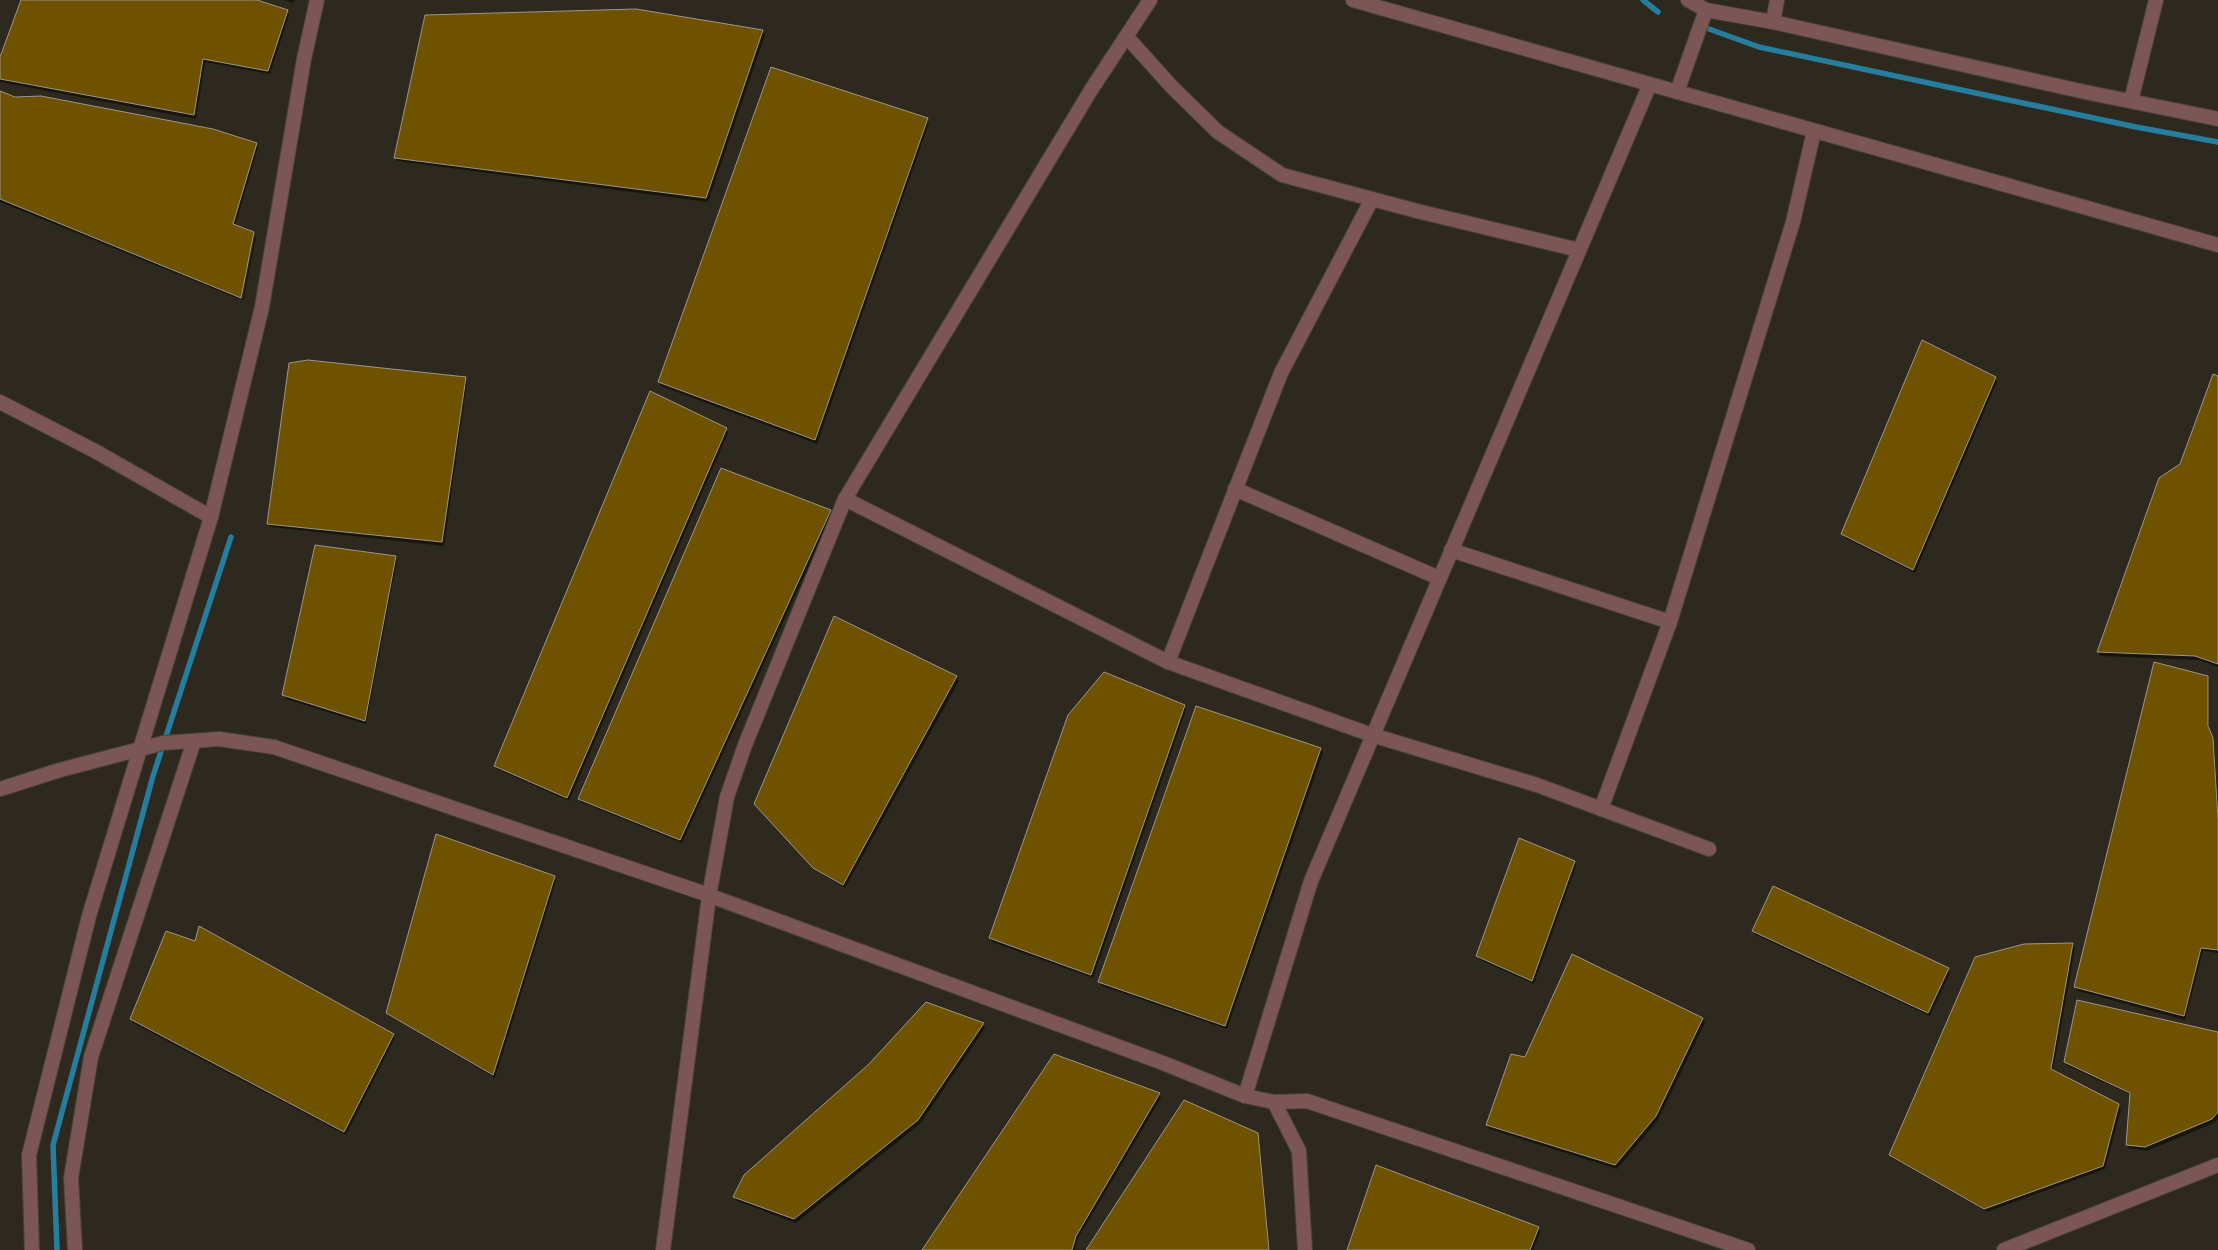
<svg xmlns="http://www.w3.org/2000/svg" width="2218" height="1250" font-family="Helvetica,sans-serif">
<rect width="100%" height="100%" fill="#2e291e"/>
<g fill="#0007">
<path d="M22 0H253L287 11 289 15 270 74 205 62 196 119 0 82V60Z"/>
<path d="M283 0H294L293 3Z"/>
<path d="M762 31 765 35 708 202 397 161 395 158Z"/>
<path d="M0 92 14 98 256 144 258 148 235 226 254 234 239 299 0 202Z"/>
<path d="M927 119 929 123 817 444 661 386 659 382Z"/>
<path d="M255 235 256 237 243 301 242 300Z"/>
<path d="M2218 377V667L2198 660 2100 656 2098 652Z"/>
<path d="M465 378 467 382 444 546 271 527 268 524Z"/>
<path d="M1995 378 1997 382 1915 573 1845 538 1842 534Z"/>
<path d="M726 429 728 433 569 801 497 769 495 765Z"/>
<path d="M830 511 832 515 682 843 581 802 579 799Z"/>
<path d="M395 557 397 560 366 724 286 699 284 695Z"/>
<path d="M956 677 959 681 845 888 817 871 758 808Z"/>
<path d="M2207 677 2209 681V731L2214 743 2218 801V953L2203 951 2185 1020 2078 991 2076 987Z"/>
<path d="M1184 706 1186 710 1093 978 992 942 990 938Z"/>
<path d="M1321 749 1323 753 1227 1029 1102 986 1099 982Z"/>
<path d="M1574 862 1576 866 1534 984 1480 960 1478 956Z"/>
<path d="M554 877 556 881 495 1078 390 1016 387 1012Z"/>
<path d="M1753 931 1948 969 1950 973 1930 1016 1756 935Z"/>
<path d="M2073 944 2075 948 2053 1071 2118 1105 2121 1109 2105 1169 1987 1212 1892 1158 1890 1155Z"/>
<path d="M1572 956 1703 1019 1705 1023 1658 1120 1617 1169 1489 1129 1487 1125 1525 1059Z"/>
<path d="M927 1003 983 1024 985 1028 920 1124 796 1223 737 1201 734 1197 870 1065Z"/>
<path d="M131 1019 393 1035 395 1038 346 1135 133 1023Z"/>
<path d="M2218 1033V1118L2214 1123 2147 1151 2129 1148 2127 1144 2131 1095 2068 1066 2065 1062Z"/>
<path d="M1159 1094 1161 1098 1077 1240 1075 1250H923Z"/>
<path d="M1184 1102 1257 1134 1259 1138 1270 1250H1087Z"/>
<path d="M1538 1228 1541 1231 1533 1250H1348Z"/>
</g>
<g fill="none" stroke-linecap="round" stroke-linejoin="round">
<g stroke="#267e9f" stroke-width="5.5">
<path d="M1643 0 1658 12"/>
<path d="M1709 29 1759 47 2136 127 2218 142"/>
<path d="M57 1250 53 1145 153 776 231 537"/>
</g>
</g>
<g fill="#6f5200" stroke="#9d9689">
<path d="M21 0H257L288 10 268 71 203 59 194 115 0 79V57Z"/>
<path d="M636 9 763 30 706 198 394 158 425 15Z"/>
<path d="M771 67 928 118 815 440 658 382Z"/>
<path d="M0 91 15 97 41 96 213 129 257 143 233 224 254 232 241 298 0 199Z"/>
<path d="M1922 340 1996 377 1913 570 1841 534Z"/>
<path d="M308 360 466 377 442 542 267 524 289 363Z"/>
<path d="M2213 374 2218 376V664L2195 656 2097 652 2159 478 2180 464Z"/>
<path d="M650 391 727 428 567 798 494 766Z"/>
<path d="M721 468 831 510 680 840 578 799Z"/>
<path d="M315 545 396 556 365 721 282 695Z"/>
<path d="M834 616 957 676 843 885 813 868 754 804Z"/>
<path d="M2154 662 2208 676V726L2213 738 2218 819V950L2201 948 2184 1016 2074 987Z"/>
<path d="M1104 672 1185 705 1091 975 989 938 1068 715Z"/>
<path d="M1196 706 1321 748 1225 1026 1098 982Z"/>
<path d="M436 834 555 876 493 1075 386 1013Z"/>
<path d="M1519 838 1575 861 1532 981 1476 956Z"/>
<path d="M1773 886 1949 968 1928 1013 1752 931Z"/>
<path d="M199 926 394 1034 344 1132 130 1019 166 931 195 941Z"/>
<path d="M2073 943 2051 1069 2119 1104 2103 1166 1984 1209 1889 1155 1975 957 2024 944Z"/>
<path d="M1572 954 1703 1018 1656 1116 1615 1165 1486 1125 1511 1054 1525 1057Z"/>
<path d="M2077 1000 2218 1032V1112L2212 1119 2145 1147 2126 1145 2130 1093 2064 1062Z"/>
<path d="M926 1002 984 1023 918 1120 794 1219 733 1197 744 1175 869 1064Z"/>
<path d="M1054 1054 1160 1093 1076 1236 1072 1250H922Z"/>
<path d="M1184 1100 1258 1133 1269 1250H1086Z"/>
<path d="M1376 1165 1539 1227 1530 1250H1347Z"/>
</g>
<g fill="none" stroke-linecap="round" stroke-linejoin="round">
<g stroke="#49443a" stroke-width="16">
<g id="minor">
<path d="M1688 0 1706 10 1773 22 2085 92 2218 119"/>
<path d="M1773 22 1777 0"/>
<path d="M1127 37 1172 87 1218 132 1282 175 1417 211 1579 250"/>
<path d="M1677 92 1706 10"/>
<path d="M2131 101 2156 0"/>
<path d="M0 402 95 451 211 517"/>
<path d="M1235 489 1439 578"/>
<path d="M845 499 1168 662 1372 735 1537 785 1709 849"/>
<path d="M1451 550 1670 622"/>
<path d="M1168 662 1281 373 1372 199"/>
<path d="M0 789 60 770 163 743 219 739 274 747 700 892 1163 1063 1245 1096 1274 1102 1307 1101 1748 1250"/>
<path d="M1601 809 1670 622 1793 222 1814 131"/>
<path d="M1245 1096 1311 881 1650 84"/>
<path d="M1274 1102 1299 1151 1305 1250"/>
<path d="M32 1250 29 1155 89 916 211 517 262 307 304 59 317 0"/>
<path d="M75 1250 71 1178 91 1057 194 741"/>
<path d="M663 1250 709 896 727 797 745 745 845 499 1091 90 1150 0"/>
<path d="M2004 1250 2218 1165"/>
</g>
</g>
<g stroke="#49443a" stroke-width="16">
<path id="tertiary" d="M1353 0 2218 245"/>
</g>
<use href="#minor" stroke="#7c5555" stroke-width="14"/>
<use href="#tertiary" stroke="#7c5555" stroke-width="14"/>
</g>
</svg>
